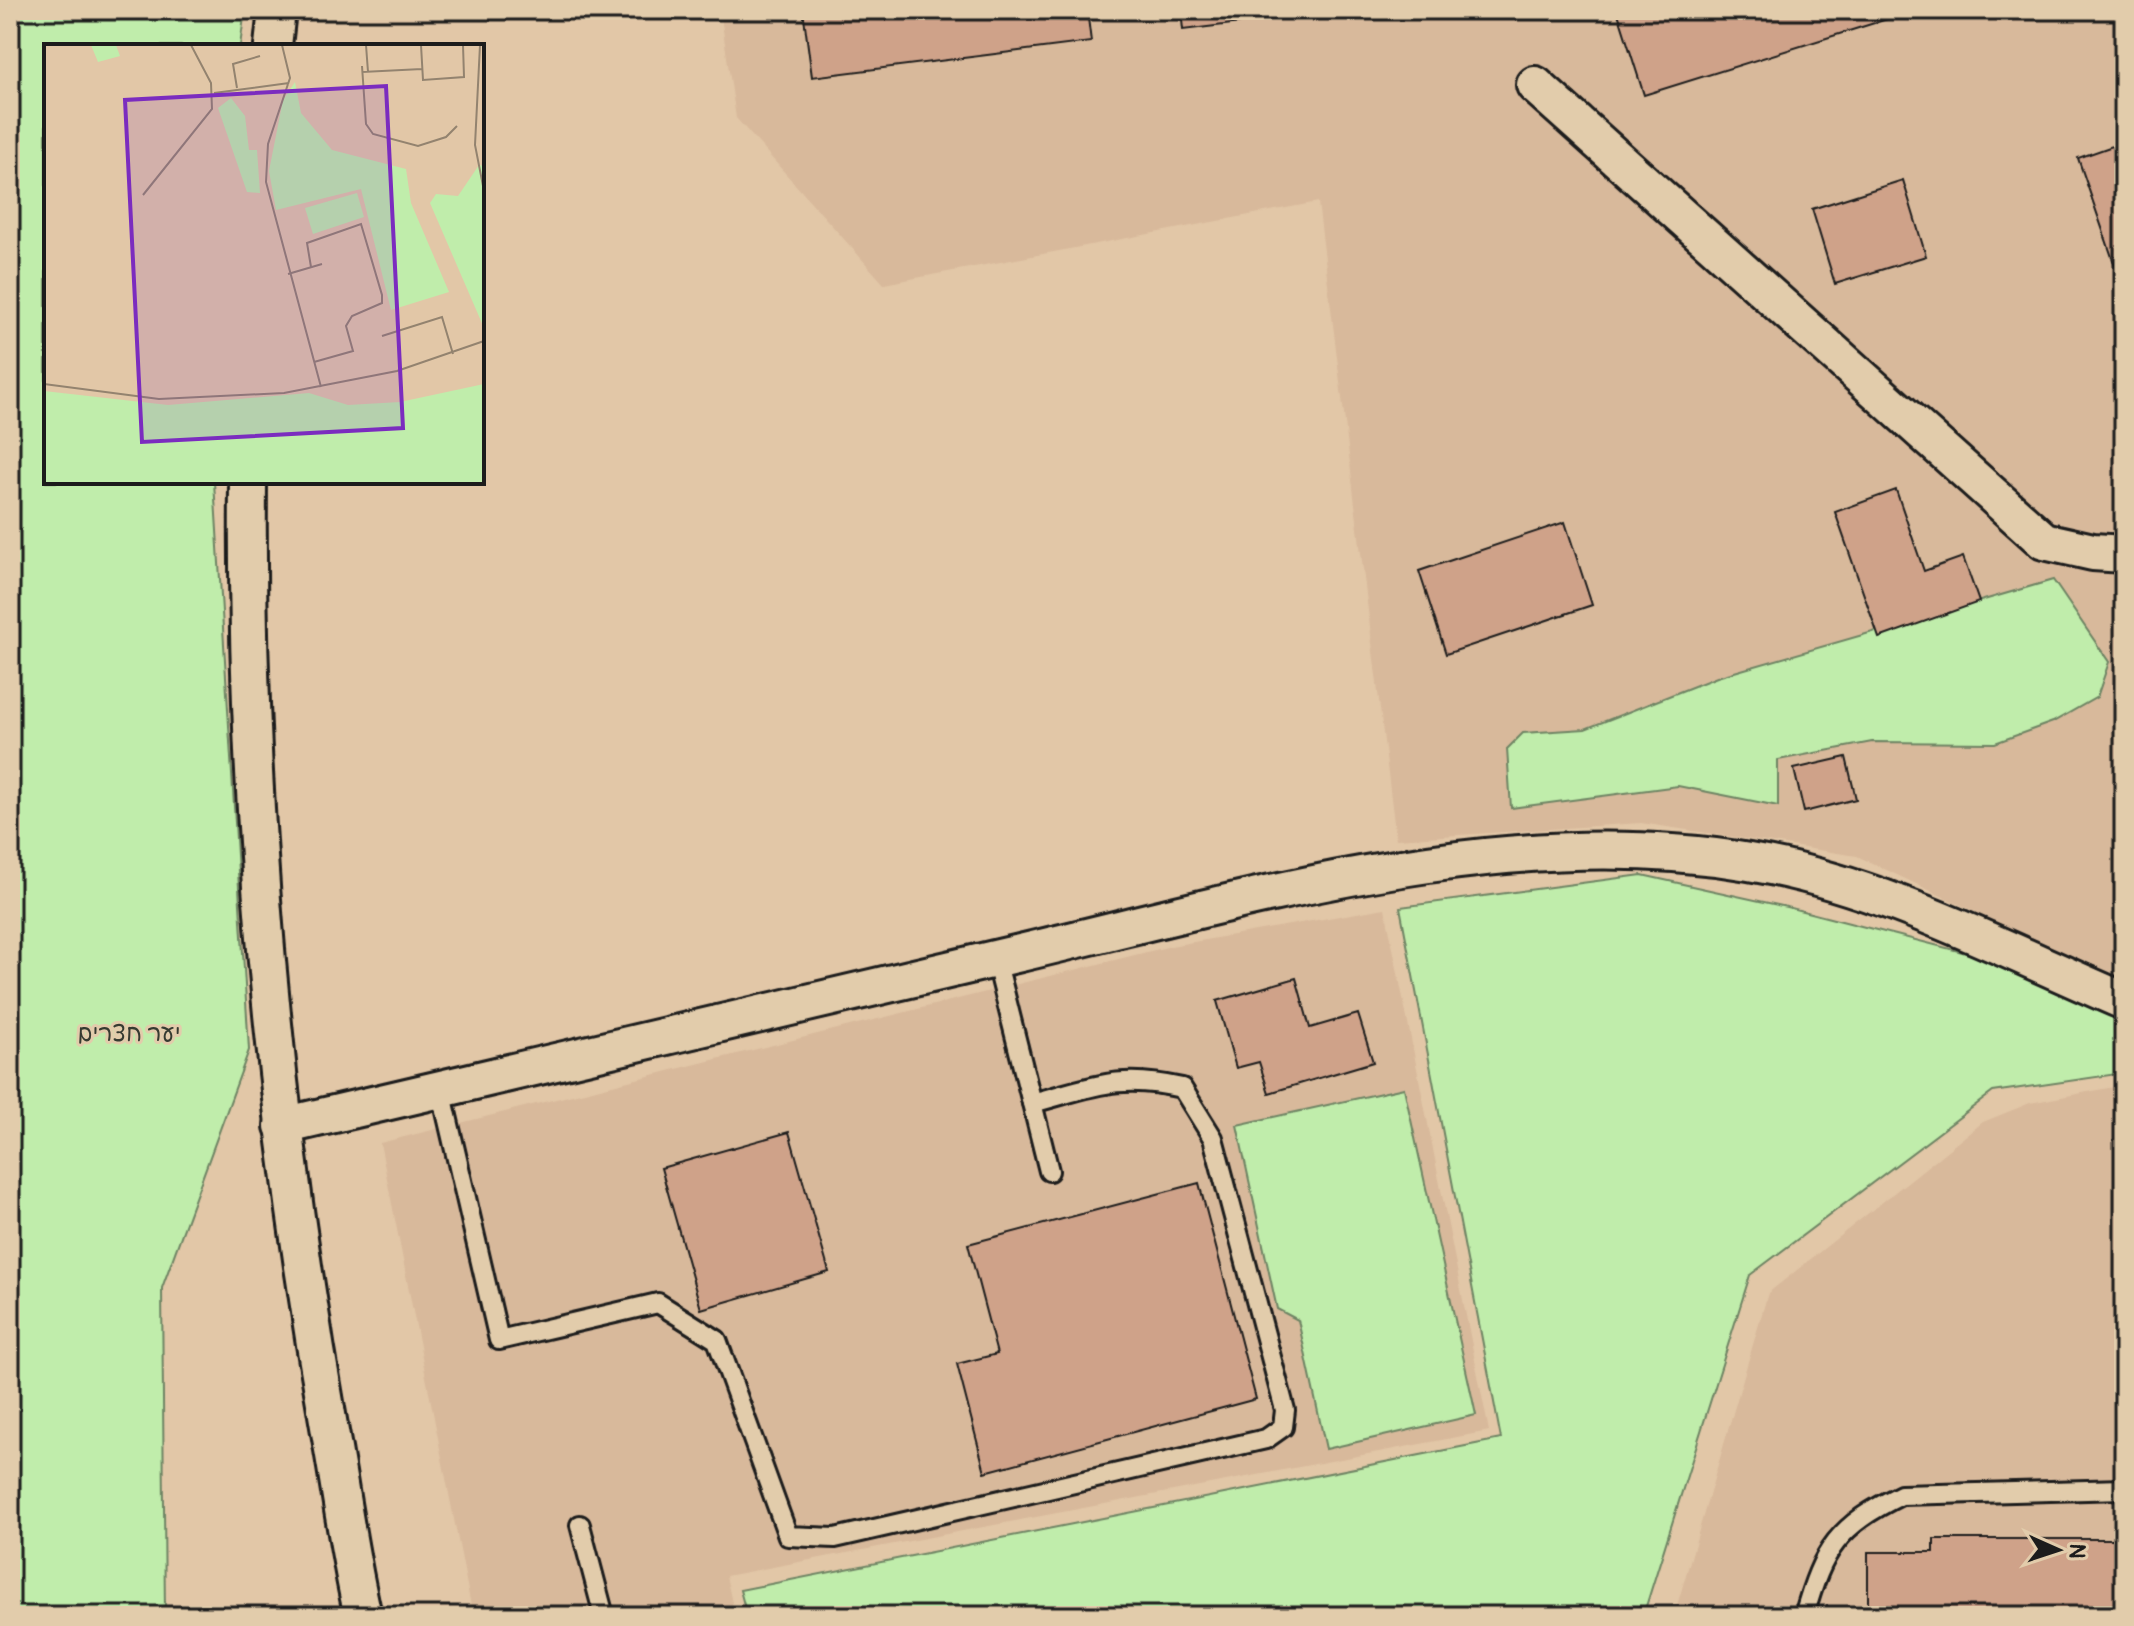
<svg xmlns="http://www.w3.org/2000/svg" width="2134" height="1626" font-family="Pangolin,'Playpen Sans Hebrew',sans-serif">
<rect width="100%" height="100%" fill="#e2c7a7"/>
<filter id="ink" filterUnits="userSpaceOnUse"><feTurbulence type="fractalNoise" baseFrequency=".0125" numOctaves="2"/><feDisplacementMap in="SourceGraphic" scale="16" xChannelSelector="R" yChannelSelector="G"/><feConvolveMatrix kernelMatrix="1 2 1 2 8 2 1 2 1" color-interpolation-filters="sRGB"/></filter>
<g filter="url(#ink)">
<g fill="#d8b99b">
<path d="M720 10H2124V978L2081 962 1857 856 1641 823 1396 839 1318 202 884 284 736 118Z"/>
<path d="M1385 908 1489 1431 726 1576 735 1616H473L380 1143 1171 946Z"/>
<path d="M2124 1085V1616H1674L1768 1293 1983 1122 2030 1103Z"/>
</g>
<g fill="#c0edab" stroke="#6e8464" stroke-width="2">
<path d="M10 10H245L240 46H46V482H214L249 1050 162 1288 165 1616H10Z"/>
<path d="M2053 580 2109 662 2097 697 2053 722 1995 743 1872 742 1778 760V806L1678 786 1511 808 1507 749 1523 733 1585 729 1717 677Z"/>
<path d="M1642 875 1791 908 2083 983 2124 1014V1073L1993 1092 1750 1275 1643 1616H747L740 1590 1501 1439 1400 907Z"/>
<path d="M1404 1088 1476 1415 1326 1449 1298 1320 1277 1309 1237 1125Z"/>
</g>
<g fill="#cfa289" stroke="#1c1c1c" stroke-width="2">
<path d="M803 10H1087L1091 42 812 77Z"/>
<path d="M1181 10H1348L1183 30Z"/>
<path d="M1617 10H1916L1644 95Z"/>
<path d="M2124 142V292L2078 158Z"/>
<path d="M1903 180 1926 256 1835 284 1812 209Z"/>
<path d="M1896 490 1924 571 1963 557 1979 602 1879 638 1835 512Z"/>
<path d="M1565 522 1592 605 1446 654 1419 571Z"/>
<path d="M1846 757 1856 799 1804 812 1794 769Z"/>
<path d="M1296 978 1310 1028 1358 1014 1373 1062 1269 1093 1259 1062 1236 1068 1217 1001Z"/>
<path d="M789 1132 829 1272 701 1309 661 1168Z"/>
<path d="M1199 1183 1256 1399 985 1472 957 1364 997 1354 968 1244Z"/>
<path d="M1934 1539H2124V1616H1868V1552H1934Z"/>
</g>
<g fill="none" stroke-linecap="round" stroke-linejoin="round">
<g stroke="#1c1c1c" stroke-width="24">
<g id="lane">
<path d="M996 959 1049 1171"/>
<path d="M441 1090 499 1340 658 1303 717 1340 788 1536 835 1538 1266 1439 1283 1427 1285 1410 1213 1138 1182 1088C1118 1073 1093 1087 1032 1103"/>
<path d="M580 1525 604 1616"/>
<path d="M1804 1616C1823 1548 1838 1526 1901 1495L2124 1489"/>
</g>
</g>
<g stroke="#1c1c1c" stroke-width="42">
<g id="street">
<path d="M273 46 277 10"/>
<path d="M1535 85 2044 541 2093 552 2124 554"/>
<path d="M248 482C245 800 274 1119 330 1432 341 1493 349 1555 363 1616"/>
<path d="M283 1126C528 1070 772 1011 1016 954 1254 898 1504 821 1749 862 1881 884 2002 949 2124 1001"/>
</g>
</g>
<use href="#lane" stroke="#e2ccab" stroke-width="18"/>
<use href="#street" stroke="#e2ccab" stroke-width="36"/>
</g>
</g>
<g text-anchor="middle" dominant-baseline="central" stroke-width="6" stroke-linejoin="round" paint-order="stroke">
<g font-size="24" fill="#353b31" stroke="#e2ccab">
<text x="129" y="1033">יער חצרים</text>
</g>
</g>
<g transform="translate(44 44)">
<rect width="440" height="440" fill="#e2c7a7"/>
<path d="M47 1H72L76 12 54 18ZM251 38 257 69 288 106 362 125 367 159 405 248 347 266 317 145 232 166 225 127 239 56ZM187 54 201 72 205 106H213L216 149 203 148 174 64ZM435 121 440 122V284L386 159 392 150 414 152ZM313 149 320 173 269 190 261 164ZM440 340V439H0V347L124 361 265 349 304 361 356 358Z" fill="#c0edab"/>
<path fill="none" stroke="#93836f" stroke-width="2" d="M238 1 246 34 224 100 222 138 277 343M322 1 324 28M377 1 379 36 420 33 419 1M436 1 431 101 440 147M318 22 322 80 329 90 374 102 402 93 413 82M318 28 378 25M193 44 189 20 216 12M170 49 245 39M99 151 168 65 167 39 147 1M267 223 263 199 317 180 338 251V259L308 272 302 282 309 307 270 318M244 230 278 220M338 292 398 273 409 310M0 340 115 355 240 349 353 327 440 297"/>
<path fill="#7b2cbf" fill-opacity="0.15" stroke="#7b2cbf" stroke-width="4" d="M342 42 359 384 98 398 81 56Z"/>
<rect width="440" height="440" fill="none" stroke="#1c1c1c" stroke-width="4"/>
</g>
<rect width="2134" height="1626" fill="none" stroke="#e2ccab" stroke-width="40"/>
<rect x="20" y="20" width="2094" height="1586" fill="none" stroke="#1c1c1c" stroke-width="3" filter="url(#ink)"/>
<g transform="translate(2058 1550) rotate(93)" stroke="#e2ccab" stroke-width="6" paint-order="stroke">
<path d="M0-6L14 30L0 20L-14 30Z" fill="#1c1c1c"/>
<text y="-12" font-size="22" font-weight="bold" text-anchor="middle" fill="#1c1c1c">N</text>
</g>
</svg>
